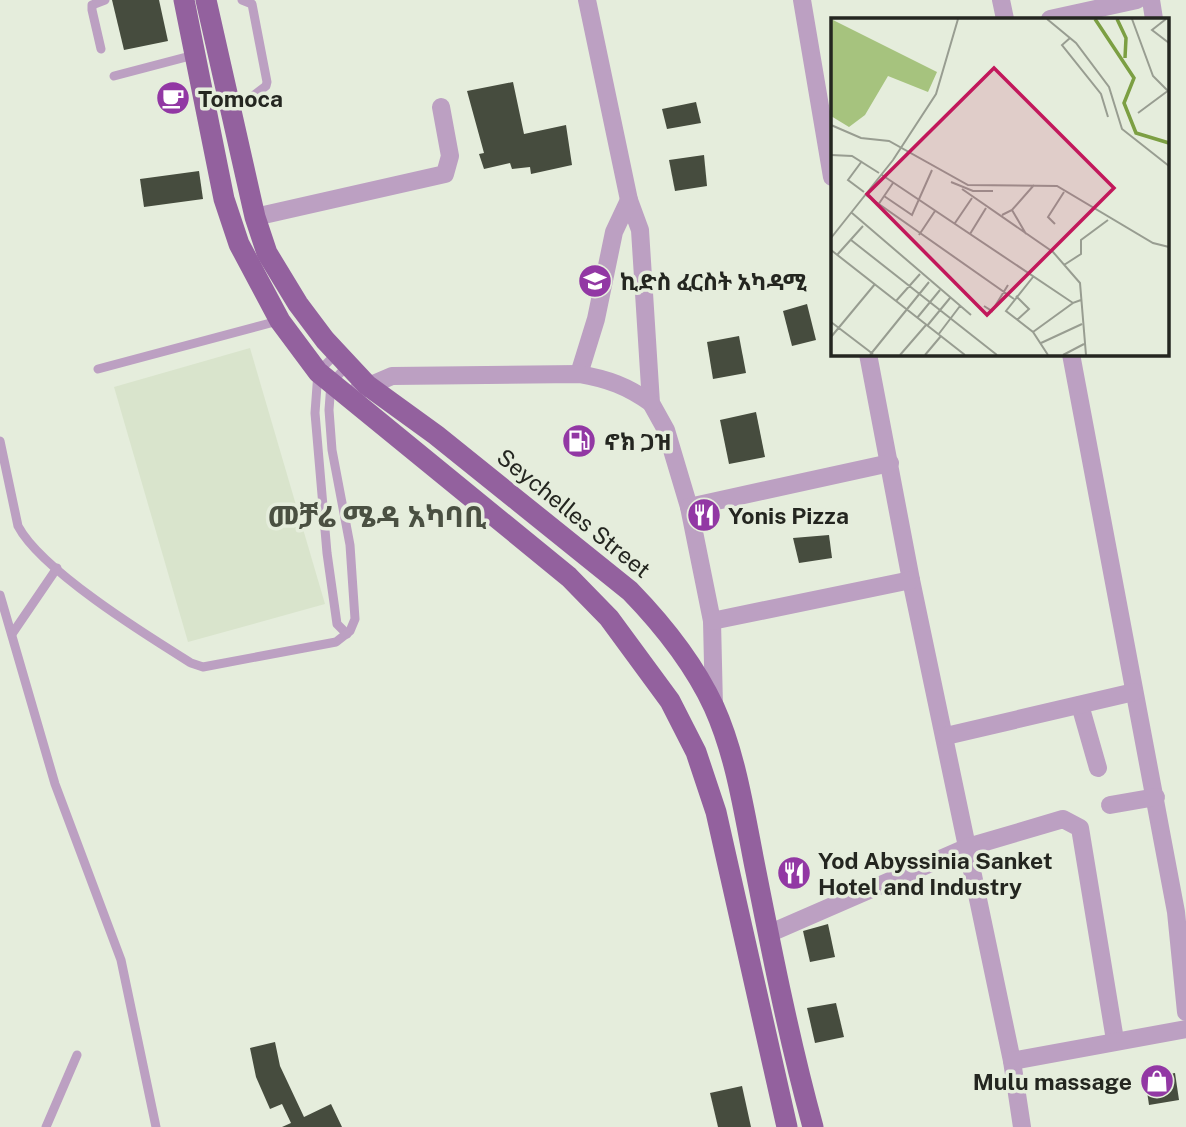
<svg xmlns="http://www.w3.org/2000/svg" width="1186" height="1127" font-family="'Public Sans','Noto Sans Ethiopic',sans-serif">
<rect width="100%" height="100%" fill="#e5eddc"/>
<path fill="#d9e4cc" d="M250 348 325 604 188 642 114 387Z"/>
<g fill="#464c3e">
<path d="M112 0H159L168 41 124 50Z"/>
<path d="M513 82 524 134 566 125 572 165 531 174 530 167 512 169 510 163 484 169 479 154 484 153 467 91Z"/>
<path d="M696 102 701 123 667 129 662 109Z"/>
<path d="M704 155 707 186 675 191 669 160Z"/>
<path d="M199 171 203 199 144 207 140 179Z"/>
<path d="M807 304 816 340 792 346 783 311Z"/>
<path d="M739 336 746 373 713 379 707 342Z"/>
<path d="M756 412 765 457 729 464 720 420Z"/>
<path d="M829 535 832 558 799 563 793 538Z"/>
<path d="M828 924 835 957 810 962 803 931Z"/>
<path d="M836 1003 844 1037 815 1043 807 1008Z"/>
<path d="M275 1042 280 1066 304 1117 331 1104 342 1127H282L291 1123 282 1104 270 1109 256 1077 250 1048Z"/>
<path d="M1175 1073 1179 1100 1149 1105 1145 1078Z"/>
<path d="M742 1086 751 1127H718L710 1093Z"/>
</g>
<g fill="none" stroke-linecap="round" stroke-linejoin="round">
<g stroke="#bca0c2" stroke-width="9">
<path d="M101 49 92 10V5L105 0"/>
<path d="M114 76 194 55"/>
<path d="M232 112 266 86 267 82 252 4 242 0"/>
<path d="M337 353 318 372 315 413 327 553 337 624 347 634"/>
<path d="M98 369 278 321"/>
<path d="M0 441 18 526C41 570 146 635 191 663L203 667 336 642 350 631 355 619 350 545 332 450 329 410 331 383 347 366"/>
<path d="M0 595 55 784 121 960 156 1127"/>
<path d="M12 634 57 568"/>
<path d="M46 1127 77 1055"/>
</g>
<g stroke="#bca0c2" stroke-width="18">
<path d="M587 0 629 200 640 230 651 403 666 430 689 507 712 621 714 707"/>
<path d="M802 0 832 177"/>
<path d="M1001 0 1005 19"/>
<path d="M1151 0 1154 19"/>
<path d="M1050 19 1137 0"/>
<path d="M255 217 445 174 450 156 441 107"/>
<path d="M868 354 911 580 1012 1061 1022 1127"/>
<path d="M1071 354 1176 912 1186 1012"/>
<path d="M579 374 596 319 614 232 629 200"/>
<path d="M357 391 392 376 579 374C608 379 627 386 651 403"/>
<path d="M689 507 890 463"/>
<path d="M712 621 911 580"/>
<path d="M1080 705 1098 768"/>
<path d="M946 736 1134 692"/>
<path d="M1110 805 1156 797"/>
<path d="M768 934 968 847 1063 819 1080 828 1115 1040"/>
<path d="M1012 1061 1186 1029"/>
</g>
<g stroke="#93619e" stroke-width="21">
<path d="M184 0 224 199 239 244 280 321 318 372 569 577 609 618 670 701 696 752 716 812 787 1127"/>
<path d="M206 0 255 217 267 253 298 304 325 340 367 385 436 435 630 591C663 625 694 664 714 707 737 758 745 818 756 872 773 958 790 1043 813 1127"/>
</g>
</g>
<defs>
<g id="cafe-disc" transform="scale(1.75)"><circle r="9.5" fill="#9238a4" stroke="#e5eddc"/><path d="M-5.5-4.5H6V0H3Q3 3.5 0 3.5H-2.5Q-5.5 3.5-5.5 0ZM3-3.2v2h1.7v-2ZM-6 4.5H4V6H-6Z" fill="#fff"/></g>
<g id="school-disc" transform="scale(1.75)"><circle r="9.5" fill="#9238a4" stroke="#e5eddc"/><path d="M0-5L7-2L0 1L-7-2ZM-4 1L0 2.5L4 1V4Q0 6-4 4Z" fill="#fff"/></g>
<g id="fuel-disc" transform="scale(1.75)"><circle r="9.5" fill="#9238a4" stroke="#e5eddc"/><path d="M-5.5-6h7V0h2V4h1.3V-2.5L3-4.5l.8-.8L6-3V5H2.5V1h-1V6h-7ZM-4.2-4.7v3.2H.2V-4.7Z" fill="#fff"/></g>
<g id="restaurant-disc" transform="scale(1.75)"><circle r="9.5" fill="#9238a4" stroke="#e5eddc"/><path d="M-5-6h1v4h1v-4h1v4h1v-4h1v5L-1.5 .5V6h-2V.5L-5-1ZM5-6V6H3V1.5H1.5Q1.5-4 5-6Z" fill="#fff"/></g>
<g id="shop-disc" transform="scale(1.75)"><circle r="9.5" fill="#9238a4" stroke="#e5eddc"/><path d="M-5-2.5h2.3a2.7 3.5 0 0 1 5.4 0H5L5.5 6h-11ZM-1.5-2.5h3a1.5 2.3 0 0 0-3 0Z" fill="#fff"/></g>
</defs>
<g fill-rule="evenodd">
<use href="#cafe-disc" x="173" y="98"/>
<use href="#school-disc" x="595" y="281"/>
<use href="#fuel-disc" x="579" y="441"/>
<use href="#restaurant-disc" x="704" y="515"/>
<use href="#restaurant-disc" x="794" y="873"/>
<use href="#shop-disc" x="1157" y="1081"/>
</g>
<g text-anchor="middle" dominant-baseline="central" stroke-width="7" stroke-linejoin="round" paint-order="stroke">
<g font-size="23" font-weight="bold" fill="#242620" stroke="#e5eddc" text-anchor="start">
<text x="198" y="98">Tomoca</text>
<text x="620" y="281">ኪድስ ፈርስት አካዳሚ</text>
<text x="604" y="441">ኖክ ጋዝ</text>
<text x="728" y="515">Yonis Pizza</text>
<text x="818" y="860">Yod Abyssinia Sanket<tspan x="818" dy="26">Hotel and Industry</tspan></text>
<text x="1132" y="1081" text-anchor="end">Mulu massage</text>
</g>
<g font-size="23" fill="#242620" stroke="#e5eddc">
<text transform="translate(574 513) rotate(39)">Seychelles Street</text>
</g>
<g font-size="30" font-weight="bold" fill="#4a5042" stroke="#e5eddc">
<text x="377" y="516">መቻሬ ሜዳ አካባቢ</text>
</g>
</g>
<g transform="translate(831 18)">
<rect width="338" height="338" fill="#e5eddc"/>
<path d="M0 1 106 54 97 74 57 58 34 97 18 109 0 98Z" fill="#a6c37e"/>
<path fill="none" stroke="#7c9f43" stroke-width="3.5" d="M264 1 303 60 293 85 305 115 338 125M286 1 295 20 294 40"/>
<path fill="none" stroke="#989d91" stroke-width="2" d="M216 1 245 25 278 69 291 111 338 148M301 1 322 58 338 74M335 1 321 12 338 25M239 20 231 27 270 76 277 99M307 95 338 72M0 107 30 120 58 123 137 167 226 168 322 225 338 229M0 137 21 138 48 155M31 143 17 162 33 174M51 157 242 285 250 282M120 164 142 173H162M131 171 222 234 249 265 255 337M35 177 183 281M53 178 81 197 101 152M47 187 62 165M181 192 195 216M21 195 140 297M171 197 181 192 203 167M124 205 141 180M224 206 217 199 233 174M139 216 155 190M88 217 104 193M0 220 62 142 105 76 127 1M20 222 166 337M0 232 134 337M6 237 32 208M233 247 250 236V222L277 202M202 259 175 293 202 314 217 337M185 278 198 291 186 302M65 283 89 256M153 288 161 293 177 267M86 300 109 272M0 304 42 336M96 308 119 280M202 314 242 285M107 317 129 288M0 319 44 266M210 325 251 306M39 337 98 264M69 337 95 307M94 337 110 318M232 337 253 326"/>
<path fill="#c2185b" fill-opacity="0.15" stroke="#c2185b" stroke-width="3.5" d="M163 50 283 170 156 297 36 176Z"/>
<rect width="338" height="338" fill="none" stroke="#242620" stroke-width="3.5"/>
</g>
</svg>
